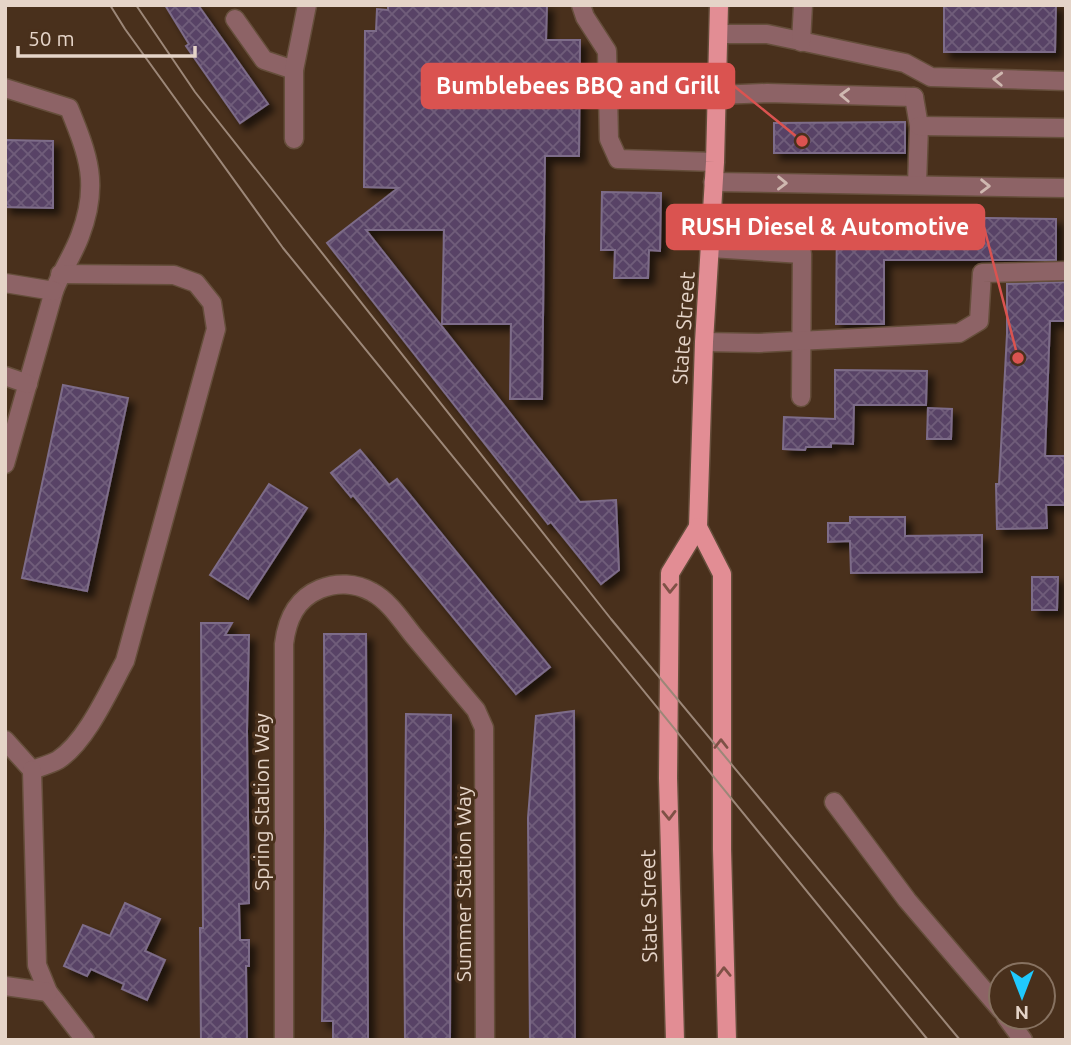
<svg xmlns="http://www.w3.org/2000/svg" width="1071" height="1045" font-family="Ubuntu,sans-serif">
<defs>
<pattern id="building-cross-hatch" width="8" height="8" patternUnits="userSpaceOnUse" patternTransform="scale(1.75)"><rect width="8" height="8" fill="#584366"/><path d="M0 0l8 8M0 8l8-8" fill="none" stroke="#705d7a"/></pattern>
<filter id="shadow"><feDropShadow dx="6" dy="6" stdDeviation="3.5" flood-color="#0009"/></filter>
</defs>
<rect width="100%" height="100%" fill="#49301c"/>
<g fill="url(#building-cross-hatch)" stroke="#7d6c89" stroke-width="2" filter="url(#shadow)">
<path d="M165 5H198L268 104 240 123 186 46 189 44Z"/>
<path d="M388 5H547L546 40H580L579 156H545L542 399H510L511 324H442L444 230H366L580 502 616 500 619 570 601 584 551 522 548 524 327 243 398 188 364 187 365 31H376L377 9 388 10Z"/>
<path d="M944 5H1056L1055 52H944Z"/>
<path d="M905 122V153H774V123Z"/>
<path d="M5 140 53 141V208L5 207Z"/>
<path d="M602 192 661 193 660 251 649 250 648 278H614L615 250H601Z"/>
<path d="M837 216 1056 219V260H884V324H836Z"/>
<path d="M1066 282V321H1050L1045 456H1066V505H1046L1047 528 997 529 996 484H999L1007 334V284Z"/>
<path d="M835 370 927 371 926 405H854L853 444 831 443V447H806L805 450 783 449 784 417 835 419Z"/>
<path d="M63 385 128 398 87 591 22 578Z"/>
<path d="M928 408 952 409 951 439H927Z"/>
<path d="M360 450 389 485 397 479 550 667 516 694 353 495 351 497 331 473Z"/>
<path d="M269 484 307 508 248 599 210 575Z"/>
<path d="M850 517H905V536L982 535V572L851 573 850 541 828 542V523H850Z"/>
<path d="M1032 577H1058L1057 610H1032Z"/>
<path d="M201 623H232L225 635H249L247 731 249 903 239 904 240 940H249V966H246L247 1040H201L200 928H203Z"/>
<path d="M324 634H366L368 1040H333V1021H322L325 830Z"/>
<path d="M574 711 575 1040H530L528 818 536 716Z"/>
<path d="M406 714 451 715 450 1040H405L404 926Z"/>
<path d="M125 903 160 919 145 951 165 960 147 1000 122 989 124 984 91 969 87 976 64 966 83 925 110 936Z"/>
</g>
<g fill="none" stroke-linecap="round" stroke-linejoin="round">
<g stroke="#654e3b" stroke-width="21">
<g id="minor">
<path d="M581 5 585 17 607 51 609 139 618 159 715 162"/>
<path d="M235 19 264 60 294 70"/>
<path d="M719 34H767L905 63 931 77 1066 81"/>
<path d="M801 42 803 5"/>
<path d="M5 88 69 108C88 155 100 184 80 236 73 255 61 272 54 291L5 464"/>
<path d="M717 95 767 93 914 97"/>
<path d="M914 97 919 126 917 184"/>
<path d="M919 126 1066 128"/>
<path d="M294 139V70L307 5"/>
<path d="M713 182 1066 188"/>
<path d="M711 248 802 254 801 397"/>
<path d="M5 283 54 291"/>
<path d="M704 342 759 343 959 333 979 321 982 273 1066 271"/>
<path d="M5 376 28 384"/>
<path d="M5 740 32 770"/>
<path d="M32 770C40 767 51 764 58 760 87 741 109 690 125 661L216 329 212 303 196 283 174 275 60 274"/>
<path d="M32 770 37 965 48 992 85 1040"/>
<path d="M834 802 907 900 1001 1010"/>
<path d="M5 986 48 992"/>
<path d="M1006 1017 1023 1040"/>
<path d="M284 1040V644C287 619 296 599 320 589 337 582 356 583 372 592 389 601 401 620 413 635 434 660 455 685 476 710L484 728 485 1040"/>
</g>
</g>
<g stroke="#654e3b" stroke-width="21">
<g id="major">
<path d="M719 5 715 162 704 342 698 527 722 574V849L727 1040"/>
<path d="M675 1040 668 778 670 573 698 527"/>
</g>
</g>
<use href="#minor" stroke="#8d6366" stroke-width="18"/>
<use href="#major" stroke="#e28d94" stroke-width="18"/>
<g stroke="#9c8778" stroke-width="2">
<path d="M110 5 125 29 283 248 928 1040"/>
<path d="M136 5 195 92 611 619 960 1040"/>
</g>
</g>
<defs><path id="oneway-chevron" d="M-2-3.5L2.5 0L-2 3.5" fill="none" stroke-width="1.6" stroke-linecap="round" stroke-linejoin="round" transform="scale(1.75)"/></defs>
<g stroke="#cfb8b0">
<use href="#oneway-chevron" transform="translate(998 79) rotate(-178)"/>
<use href="#oneway-chevron" transform="translate(845 95) rotate(-178)"/>
<use href="#oneway-chevron" transform="translate(782 183) rotate(1)"/>
<use href="#oneway-chevron" transform="translate(985 186) rotate(1)"/>
</g>
<g stroke="#7f5146">
<use href="#oneway-chevron" transform="translate(670 588) rotate(91)"/>
<use href="#oneway-chevron" transform="translate(721 744) rotate(-90)"/>
<use href="#oneway-chevron" transform="translate(669 815) rotate(89)"/>
<use href="#oneway-chevron" transform="translate(724 972) rotate(-91)"/>
</g>
<g text-anchor="middle" dominant-baseline="central" stroke-width="6" stroke-linejoin="round" paint-order="stroke">
<g font-size="21" fill="#e5d4c8" stroke="#49301c">
<text transform="translate(683 328) rotate(-86)">State Street</text>
<text transform="translate(261 802) rotate(-90)">Spring Station Way</text>
<text transform="translate(463 884) rotate(-90)">Summer Station Way</text>
<text transform="translate(648 906) rotate(-91)">State Street</text>
</g>
</g>
<path fill="none" stroke="#da5350" stroke-width="2.5" d="M802 141L734 86M1018 358L984 227"/>
<g fill="#da5350" stroke="#49301c" stroke-width="2.5">
<circle cx="802" cy="141" r="7"/>
<circle cx="1018" cy="358" r="7"/>
</g>
<g fill="#da5350" stroke="#da5350" stroke-width="2.5">
<rect x="422" y="64" width="312" height="44" rx="7"/>
<rect x="667" y="205" width="317" height="44" rx="7"/>
</g>
<g font-size="23" text-anchor="middle" font-weight="bold" fill="#fff">
<text x="578" y="94">Bumblebees BBQ and Grill</text>
<text x="825" y="235">RUSH Diesel &amp; Automotive</text>
</g>
<rect width="1071" height="1045" fill="none" stroke="#e5d4c8" stroke-width="14"/>
<g transform="translate(1022 996) rotate(180)"><circle r="33" fill="#49301c" stroke="#877261" stroke-width="2"/>
<path d="M0-5L12 26L0 18L-12 26Z" fill="#20c9fd"/>
<text y="-10" font-size="19" font-weight="bold" text-anchor="middle" fill="#e5d4c8">N</text>
</g>
<path d="M18 46v10h177v-10" fill="none" stroke="#e5d4c8" stroke-width="3.5"/>
<text x="28" y="46" font-size="21" fill="#e5d4c8" stroke="#49301c" stroke-width="5" paint-order="stroke">50 m</text>
</svg>
